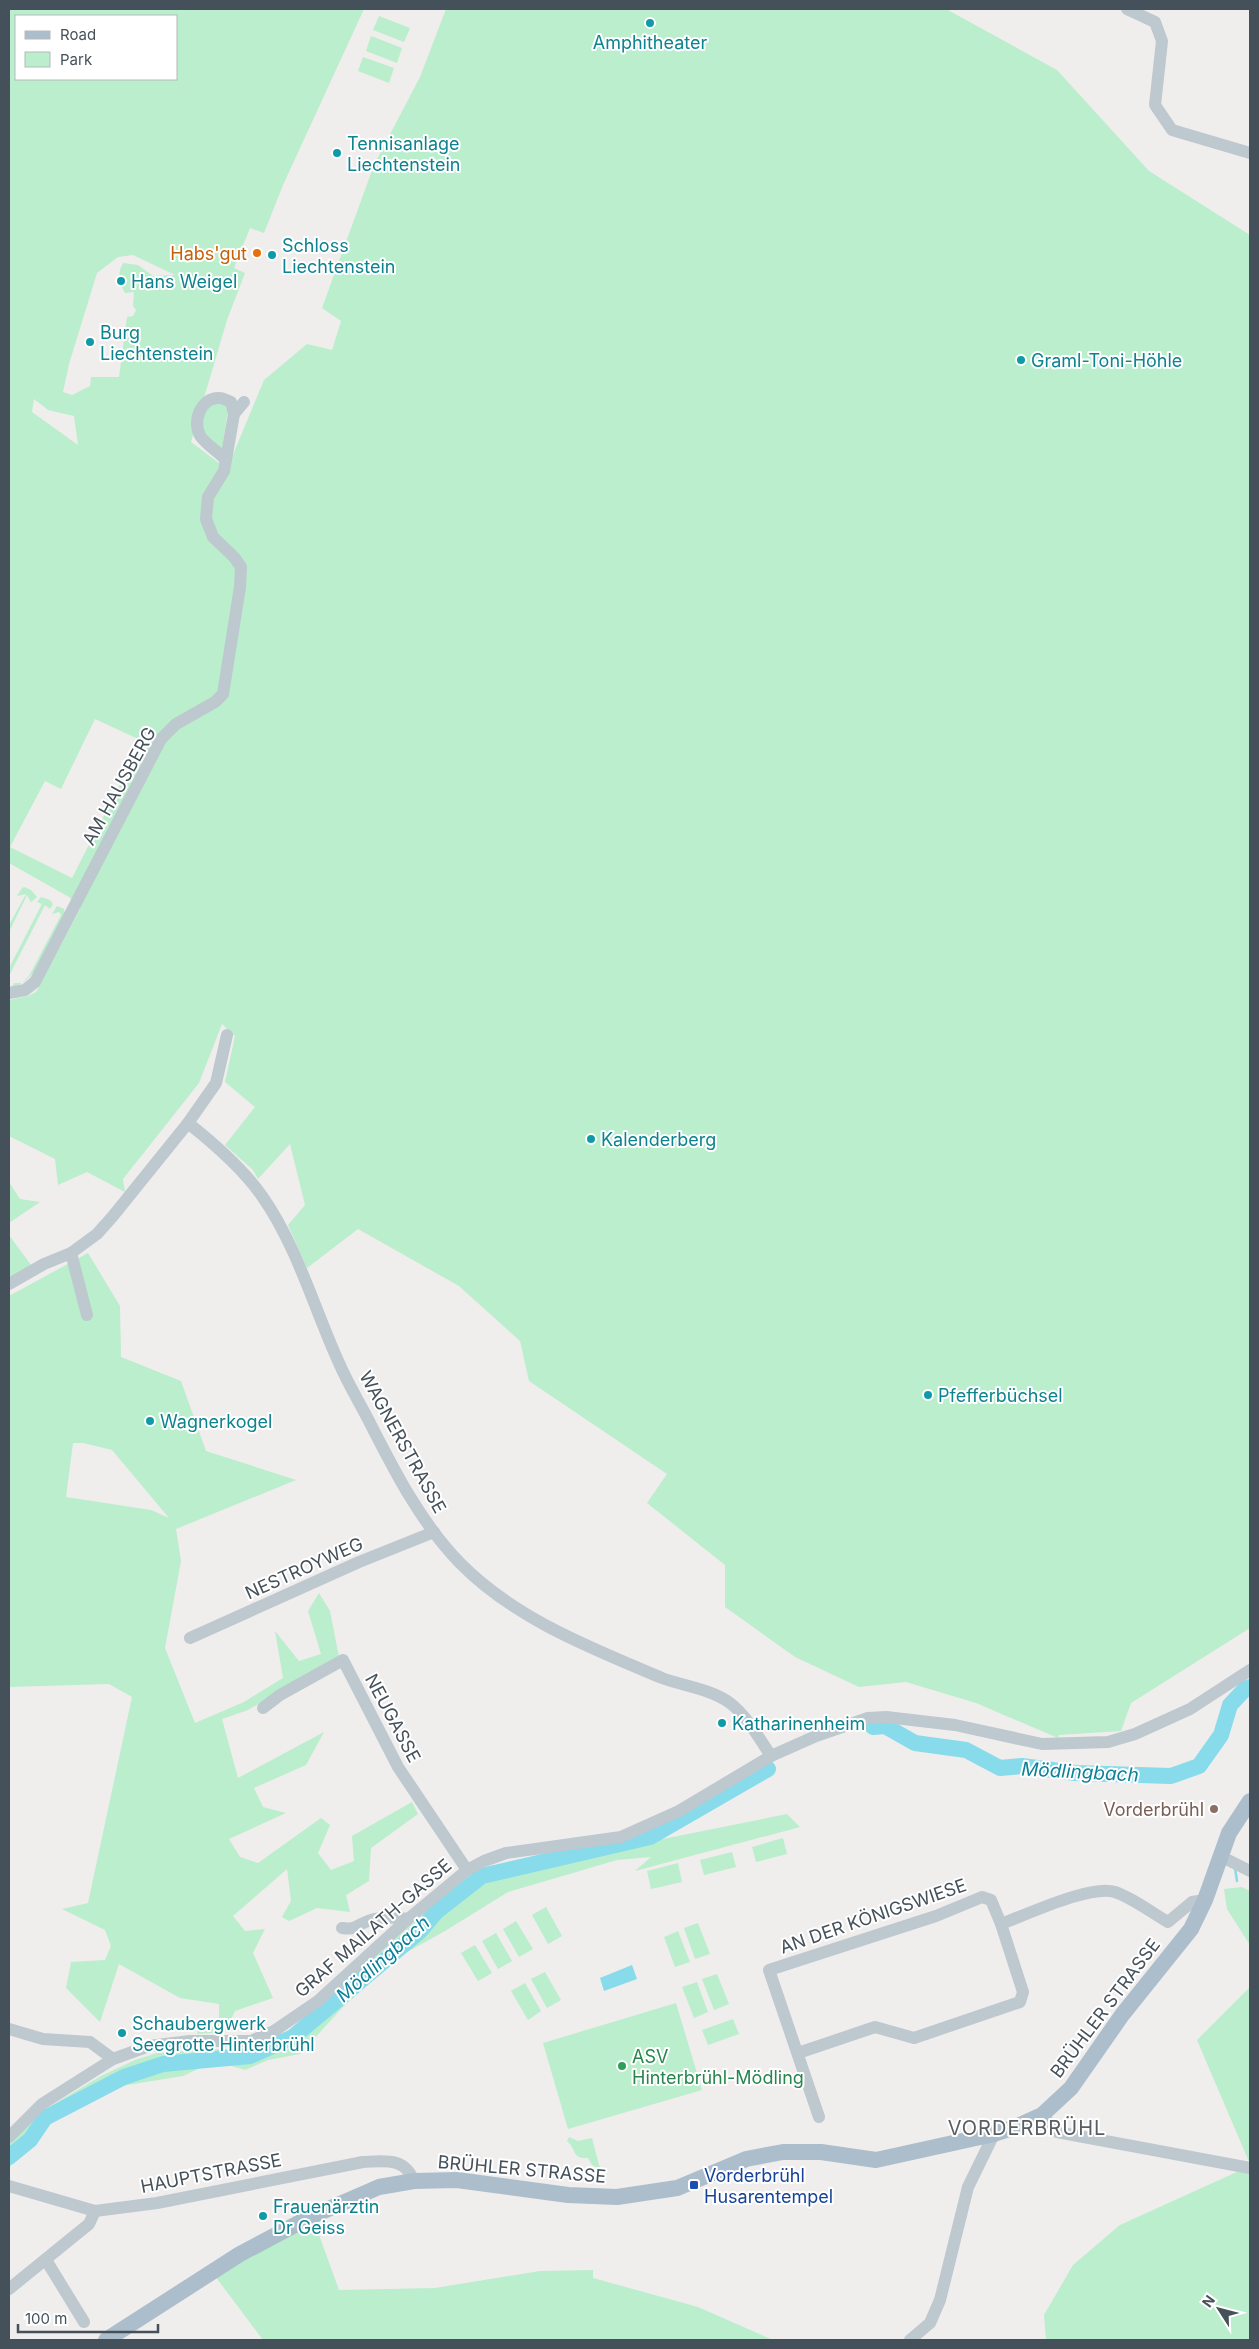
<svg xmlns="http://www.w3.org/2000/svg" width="1259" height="2349" font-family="Inter,sans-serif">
<rect width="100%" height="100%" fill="#f0eded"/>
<g fill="#baeecc" fill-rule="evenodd">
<path d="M9 9H364L283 185 264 233 250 228 234 268 245 273 227 320 191 442 227 469 264 380 307 344 332 350 341 321 322 308 374 165 420 77 446 9H946L1057 70 1149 171 1250 235V1628L1131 1703 1121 1731 1059 1735 1058 1738 976 1703 906 1682 859 1687 795 1657 725 1607V1565L647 1503 667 1474 529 1381 520 1341 459 1286 358 1229 307 1268 288 1225 305 1205 290 1144 258 1179 253 1170 225 1145 255 1107 225 1082 235 1036 222 1024 199 1083 123 1179 125 1192 87 1172 58 1185 55 1159 9 1136V1000L28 996 36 992 80 909 69 897 9 863ZM16 16H176V79H16ZM133 255 175 275 153 276 138 265 123 263C117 274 119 282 125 293L134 292 133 306 136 310 133 316 127 317 119 377H91L90 386 72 395 63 392 69 364 97 273 118 257ZM34 399 48 410 74 416 78 445 32 412ZM95 719 149 744 144 754 137 751 72 878 10 847 45 781 61 789Z"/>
<path d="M379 16 410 28 404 42 373 30Z"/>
<path d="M371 36 402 48 397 63 366 51Z"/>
<path d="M363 57 394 68 389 83 358 71Z"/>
<path d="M209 402 224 404 228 410 222 449C203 434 194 424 209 402Z"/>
<path d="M24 887 31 890 37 897 31 902 27 895 9 932V925L26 894 17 896 22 888Z"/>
<path d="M41 897 50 900 53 904 50 909 45 905 9 976V968L42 904 37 902Z"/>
<path d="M57 906 64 909 65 914C54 934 37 984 12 987L14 983H22L29 976 61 915 59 912 52 914Z"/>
<path d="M9 1182 20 1199 40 1202 9 1223Z"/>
<path d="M9 1235 31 1265 9 1278Z"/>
<path d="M88 1253 120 1306 121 1357 181 1381 206 1451 296 1480 176 1529 181 1561 165 1648 195 1723 244 1702 283 1678 275 1631 299 1661 321 1654 308 1611 319 1593 330 1611 339 1657 248 1710 222 1719 238 1778 324 1732 306 1765 254 1788 263 1807 286 1813 229 1839 240 1857 258 1863 321 1818 330 1825 318 1853 331 1870 354 1861 352 1836 412 1802 418 1814 371 1848 369 1881 346 1895 350 1912 317 1908 289 1921 282 1917 291 1901 287 1869 233 1916 245 1931 265 1929 253 1953 273 1998 235 2011 225 2032 197 2034 201 2020 219 2021V2004L180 1998 119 1964 100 2022 66 1988 71 1962 105 1960 111 1946 105 1930 62 1909 88 1903 132 1697 109 1684 9 1687V1296ZM73 1443H83L112 1450 169 1518 151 1510 66 1497Z"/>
<path d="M787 1814 800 1827 635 1871 651 1857 617 1860 508 1892 445 1931 400 1956 343 2007 300 2054 268 2060 245 2070 215 2061 183 2076 115 2087 48 2125 9 2168V2144L46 2109 101 2076 135 2060 160 2052 246 2048 279 2038 316 2010 433 1905 489 1866 643 1843Z"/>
<path d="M783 1838 787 1854 756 1862 752 1847Z"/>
<path d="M732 1852 736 1867 704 1875 700 1860Z"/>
<path d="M678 1863 682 1882 651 1889 647 1871Z"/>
<path d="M1242 1887 1250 1891V1945L1227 1909 1224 1889Z"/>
<path d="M546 1907 562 1936 548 1944 532 1915Z"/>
<path d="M516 1921 533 1949 519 1957 503 1929Z"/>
<path d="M698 1923 710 1954 695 1959 684 1928Z"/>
<path d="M678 1931 690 1962 675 1967 664 1937Z"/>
<path d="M496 1933 512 1961 498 1969 482 1941Z"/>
<path d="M475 1945 492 1973 478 1981 461 1953Z"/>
<path d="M545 1972 561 2000 547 2008 531 1979Z"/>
<path d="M717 1974 729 2004 714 2010 702 1979Z"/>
<path d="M697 1982 708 2012 694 2018 682 1987Z"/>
<path d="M525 1983 541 2011 528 2020 511 1991Z"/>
<path d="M1250 1987V2164L1197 2040Z"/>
<path d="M676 2003 702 2090 568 2129 543 2043Z"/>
<path d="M733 2019 739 2034 708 2045 702 2030Z"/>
<path d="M569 2137 578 2141 592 2138 600 2169 592 2165 588 2158C571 2159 577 2149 567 2141Z"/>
<path d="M1250 2166V2340H1046L1044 2315 1073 2265 1120 2225Z"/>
<path d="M314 2221 339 2290 435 2288 540 2271 593 2270V2278L698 2307 773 2340H263L215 2276Z"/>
</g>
<path fill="#87dbeb" d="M632 1965 637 1979 604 1991 600 1978Z"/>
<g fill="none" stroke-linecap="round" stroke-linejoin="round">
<path stroke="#87dbeb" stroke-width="2.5" d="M1235 1868 1237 1881"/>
<g stroke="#87dbeb" stroke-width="16">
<path d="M873 1727 885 1726 915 1743 966 1750 1000 1768 1022 1766 1075 1773 1171 1776 1199 1766 1221 1735 1230 1705 1245 1689 1250 1687"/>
<path d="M9 2157 30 2140 45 2118 124 2077 163 2064 250 2056 293 2037 420 1931 436 1912 482 1876 650 1837 768 1769"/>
</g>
<g stroke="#bdc8cf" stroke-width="12">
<path d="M1127 9 1155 22 1162 41 1155 105 1172 130 1250 153"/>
<path d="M225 459C218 452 207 445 201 437 191 423 201 396 220 398 223 398 228 401 231 402L234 414"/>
<path d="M9 993 25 990 35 982 161 739 176 724 215 702 223 694 240 587 241 567 234 557 213 537 206 519 208 497 224 471 234 414 244 402"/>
<path d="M188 1123C212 1142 244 1170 262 1196 297 1246 314 1308 339 1363 348 1384 360 1403 370 1423 395 1472 421 1523 460 1563 515 1619 591 1648 662 1678 683 1686 711 1689 730 1703 747 1716 759 1738 771 1756"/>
<path d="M71 1253 87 1315"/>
<path d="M9 1284 44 1264 71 1253 97 1234 113 1216 188 1123 216 1083 227 1035"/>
<path d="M190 1638 359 1562 434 1532"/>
<path d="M263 1708 280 1695 343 1660 398 1767 467 1870"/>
<path d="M1220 1856 1250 1871"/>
<path d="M1001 1924C1026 1915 1091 1884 1115 1892 1133 1898 1152 1913 1168 1922L1192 1902 1205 1900"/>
<path d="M342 1928C356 1930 355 1926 368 1921 380 1916 395 1917 408 1919"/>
<path d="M9 2029 43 2039 90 2042 113 2059"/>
<path d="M798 2053 875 2027 914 2038 1020 2002 1023 1992 1001 1924 991 1900 982 1897 936 1916 769 1970 819 2117"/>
<path d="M1042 2115 1057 2132 1250 2168"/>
<path d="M9 2137 42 2104 113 2059 149 2046 190 2041H251L274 2031 318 2001 408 1919 467 1870 484 1861 506 1853 621 1837 679 1811 771 1756 816 1736 868 1718 886 1717 955 1725 1042 1744 1108 1742 1135 1734 1190 1709 1250 1670"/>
<path d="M9 2186 95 2211 157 2203 363 2162C385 2161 404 2157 414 2181"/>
<path d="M46 2260 84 2322"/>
<path d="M9 2289 89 2224 95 2211"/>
<path d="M910 2340 930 2323 940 2300 968 2187 994 2134"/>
</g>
<path stroke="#acbecc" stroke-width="16" d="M106 2340 240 2254 310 2217 379 2187 414 2181 457 2180 568 2195 617 2197 677 2188 746 2159 783 2152H821L876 2160 994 2134 1018 2126 1042 2115 1071 2088 1122 2015 1191 1929 1205 1900 1229 1833 1250 1801"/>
</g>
<g fill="#0f9aa8" stroke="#fff" stroke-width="2">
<circle cx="650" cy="23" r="5"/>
<circle cx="337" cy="153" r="5"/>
<circle cx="272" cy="255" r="5"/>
<circle cx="121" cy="281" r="5"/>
<circle cx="90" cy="342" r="5"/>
<circle cx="1021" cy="360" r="5"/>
<circle cx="591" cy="1139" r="5"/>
<circle cx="928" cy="1395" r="5"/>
<circle cx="150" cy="1421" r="5"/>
<circle cx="722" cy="1723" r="5"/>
<circle cx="122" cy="2033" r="5"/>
<circle cx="263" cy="2216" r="5"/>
</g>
<circle fill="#e8710a" stroke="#fff" stroke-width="2" cx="257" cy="253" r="5"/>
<circle fill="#8d6e63" stroke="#fff" stroke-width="2" cx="1214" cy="1809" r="5"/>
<circle fill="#2e9e5b" stroke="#fff" stroke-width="2" cx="622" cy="2066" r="5"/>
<rect fill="#1a4fb4" stroke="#fff" stroke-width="2" x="689" y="2180" width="10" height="10" rx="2.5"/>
<g text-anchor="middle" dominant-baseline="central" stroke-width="4" stroke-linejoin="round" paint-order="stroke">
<g font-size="18" fill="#0d838f" stroke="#fff" text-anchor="start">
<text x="650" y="42" text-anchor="middle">Amphitheater</text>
<text x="347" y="143">Tennisanlage<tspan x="347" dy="21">Liechtenstein</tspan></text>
<text x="282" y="245">Schloss<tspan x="282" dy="21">Liechtenstein</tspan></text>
<text x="131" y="281">Hans Weigel</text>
<text x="100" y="332">Burg<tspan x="100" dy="21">Liechtenstein</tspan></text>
<text x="1031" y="360">Graml-Toni-Höhle</text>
<text x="601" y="1139">Kalenderberg</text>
<text x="938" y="1395">Pfefferbüchsel</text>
<text x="160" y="1421">Wagnerkogel</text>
<text x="732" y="1723">Katharinenheim</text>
<text x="132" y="2023">Schaubergwerk<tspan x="132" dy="21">Seegrotte Hinterbrühl</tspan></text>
<text x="273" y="2206">Frauenärztin<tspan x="273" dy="21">Dr Geiss</tspan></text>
</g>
<g font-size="18" fill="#c56008" stroke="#fff" text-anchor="end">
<text x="247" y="253">Habs'gut</text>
</g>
<g font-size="18" fill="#45515a" stroke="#fff">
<text transform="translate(119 786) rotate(-61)">AM HAUSBERG</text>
<text transform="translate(403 1442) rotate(61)">WAGNERSTRASSE</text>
<text transform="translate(304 1568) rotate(-24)">NESTROYWEG</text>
<text transform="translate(393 1718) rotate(62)">NEUGASSE</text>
<text transform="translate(873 1916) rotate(-19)">AN DER KÖNIGSWIESE</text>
<text transform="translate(373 1928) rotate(-41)">GRAF MAILATH-GASSE</text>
<text transform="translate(1105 2008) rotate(-53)">BRÜHLER STRASSE</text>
<text transform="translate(522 2169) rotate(5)">BRÜHLER STRASSE</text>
<text transform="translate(211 2173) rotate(-11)">HAUPTSTRASSE</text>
</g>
<g font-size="18" fill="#785e54" stroke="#fff" text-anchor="end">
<text x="1204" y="1809">Vorderbrühl</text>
</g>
<g font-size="18" fill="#27864d" stroke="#fff" text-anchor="start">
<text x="632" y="2056">ASV<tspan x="632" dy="21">Hinterbrühl-Mödling</tspan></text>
</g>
<g font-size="18" fill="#164399" stroke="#fff" text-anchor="start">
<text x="704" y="2175">Vorderbrühl<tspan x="704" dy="21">Husarentempel</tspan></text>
</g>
<g font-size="19" font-style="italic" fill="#0c8197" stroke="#fff">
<text transform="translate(1080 1772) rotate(3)">Mödlingbach</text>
<text transform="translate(383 1959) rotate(-42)">Mödlingbach</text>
</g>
<g font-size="20" letter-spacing="1" fill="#5a5e62" stroke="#fff">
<text x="1027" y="2128">VORDERBRÜHL</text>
</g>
</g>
<rect width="1259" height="2349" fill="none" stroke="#45515a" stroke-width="20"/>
<rect x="15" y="15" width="162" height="65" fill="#ffffff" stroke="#b5b9bd"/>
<rect x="25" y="31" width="25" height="8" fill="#acbecc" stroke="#b5b9bd"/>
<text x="60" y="40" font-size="15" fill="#45515a">Road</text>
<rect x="25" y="52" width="25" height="15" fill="#baeecc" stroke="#b5b9bd"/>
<text x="60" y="65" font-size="15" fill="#45515a">Park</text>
<g transform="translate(1219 2309) rotate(306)" stroke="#ffffff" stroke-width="4" paint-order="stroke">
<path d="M0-4L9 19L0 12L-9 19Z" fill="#45515a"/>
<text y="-8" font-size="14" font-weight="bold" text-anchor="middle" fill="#45515a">N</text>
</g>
<path d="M18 2324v8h140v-8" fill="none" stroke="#45515a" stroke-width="2.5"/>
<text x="25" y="2324" font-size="15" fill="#45515a" stroke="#ffffff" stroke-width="4" paint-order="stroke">100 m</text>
</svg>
